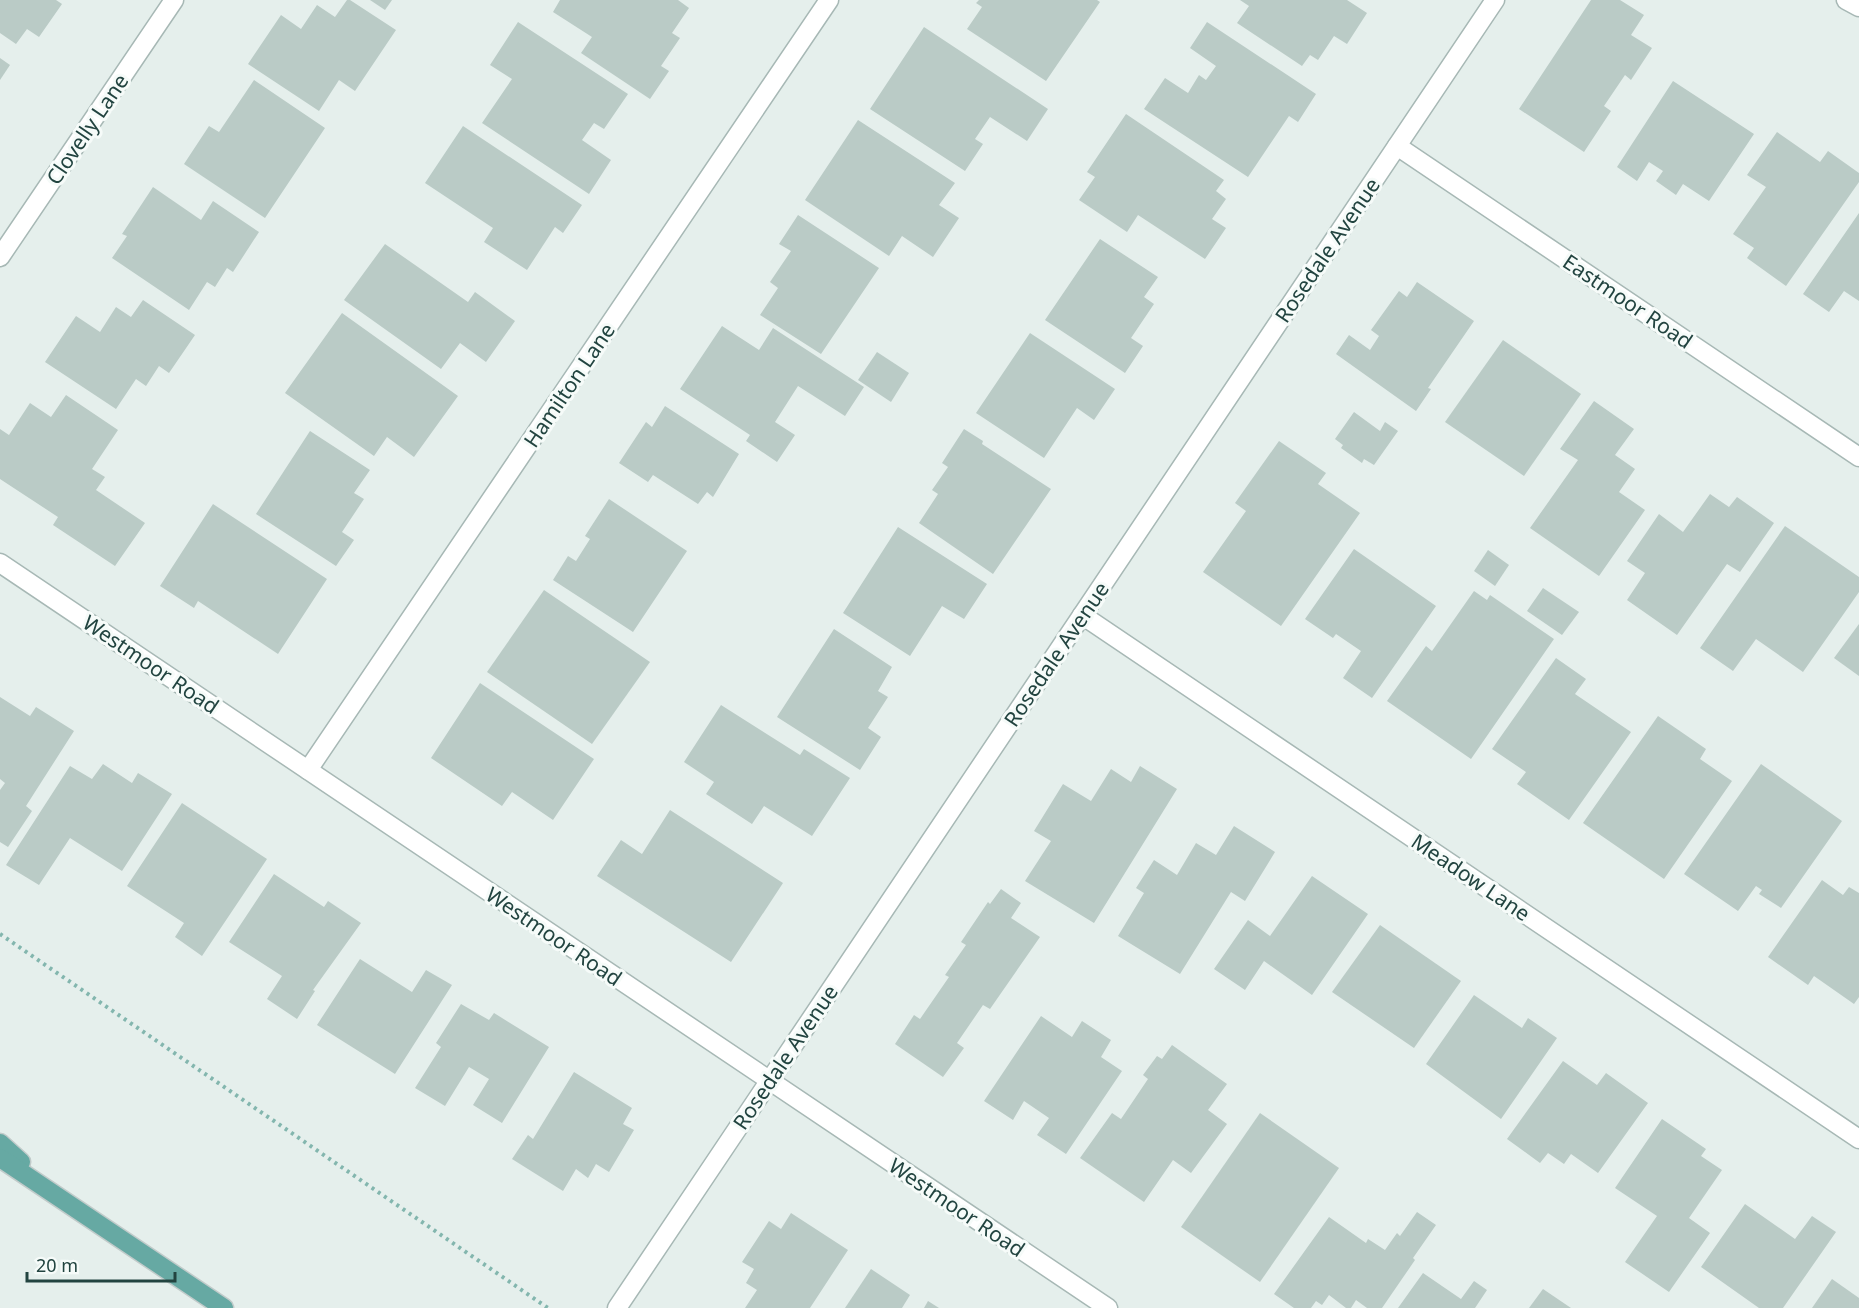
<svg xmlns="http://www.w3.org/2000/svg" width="1859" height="1308" font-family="'Noto Sans',sans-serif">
<rect width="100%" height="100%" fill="#e5efec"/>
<g fill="#bacbc6">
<path d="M0 0H56L62 4 39 37 27 29 16 44 0 33Z"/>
<path d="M347 0H350L396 30 355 91 339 80 319 111 248 64 281 15 301 29 317 5 335 17Z"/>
<path d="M370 0H392L385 10Z"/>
<path d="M560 0H678L689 8 672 33 680 38 661 66 669 71 650 99 581 53 592 37 553 12Z"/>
<path d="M979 0H1097L1100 2 1046 81 967 29 982 7 976 3Z"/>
<path d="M1240 0H1347L1367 13 1347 44 1334 36 1318 60 1310 55 1302 66 1237 23 1249 6Z"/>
<path d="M1591 0H1620L1644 15 1631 35 1652 48 1631 80 1625 75 1604 106 1611 111 1584 152 1519 109Z"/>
<path d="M518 22 628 94 604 129 594 123 582 140 611 160 589 194 482 123 512 79 490 65Z"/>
<path d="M1207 22 1316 94 1298 122 1289 116 1248 177 1144 109 1165 78 1188 93 1199 75 1206 80 1216 66 1190 48Z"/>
<path d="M924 27 1048 109 1027 141 990 117 975 139 983 144 965 171 870 109Z"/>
<path d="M0 58 10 65 0 80Z"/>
<path d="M254 80 325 128 265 218 184 164 209 126 219 132Z"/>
<path d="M1673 81 1754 134 1709 201 1683 184 1676 195 1656 181 1663 171 1649 162 1637 181 1617 167Z"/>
<path d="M1126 114 1224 180 1216 191 1226 199 1212 219 1226 228 1205 259 1138 215 1127 232 1079 200 1095 177 1087 172Z"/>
<path d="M858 120 955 183 939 205 959 218 933 257 902 236 889 256 805 200Z"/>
<path d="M463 126 582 205 563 233 555 227 527 270 484 242 493 228 425 183Z"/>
<path d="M1777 132 1820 162 1828 151 1859 173V182L1786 286 1747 258 1754 248 1733 234 1766 187 1747 175Z"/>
<path d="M153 187 201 220 213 201 259 232 233 272 227 268 215 287 207 282 189 310 112 258 127 236 122 234Z"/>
<path d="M1859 213V301L1844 291 1829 312 1803 294Z"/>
<path d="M798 215 879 268 821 354 760 315 778 288 770 282 791 251 779 244Z"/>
<path d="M1100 239 1158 277 1144 297 1154 304 1131 338 1143 346 1125 373 1045 320Z"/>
<path d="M385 244 468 302 475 292 515 321 486 362 460 343 441 369 344 300Z"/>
<path d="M1417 282 1474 321 1428 388 1431 389 1416 411 1336 354 1349 335 1370 350 1379 336 1371 330 1399 291 1407 297Z"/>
<path d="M143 300 195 335 169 373 159 366 146 386 136 379 116 409 45 362 76 316 100 332 116 307 131 317Z"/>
<path d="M342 313 458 396 414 457 387 437 374 456 285 393Z"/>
<path d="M722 326 759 350 773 328 864 387 845 416 798 386 775 422 795 435 777 462 746 441 750 435 680 389Z"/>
<path d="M1030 333 1115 389 1094 420 1077 408 1044 458 976 413Z"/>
<path d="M1503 340 1581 394 1524 476 1445 422Z"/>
<path d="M877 352 909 373 891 402 858 380Z"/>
<path d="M66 395 118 430 92 469 105 477 96 490 145 523 115 566 53 525 58 517 0 479V429L9 435 30 403 51 417Z"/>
<path d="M1594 401 1634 429 1615 455 1635 469 1619 492 1645 510 1599 576 1530 528 1578 460 1560 449Z"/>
<path d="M665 406 739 454 713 497 707 492 698 504 653 475 648 482 619 463 646 422 652 427Z"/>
<path d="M1354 412 1380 431 1385 422 1398 431 1374 465 1364 459 1362 463 1341 448 1343 445 1335 439Z"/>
<path d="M964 429 983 441 982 444 1051 489 993 574 919 523 938 494 932 490 948 467 942 463Z"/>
<path d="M310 431 370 470 354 493 364 499 342 532 354 540 336 566 256 514Z"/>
<path d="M1279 441 1326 473 1318 484 1360 513 1281 626 1203 572 1246 511 1235 503Z"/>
<path d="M1710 494 1729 507 1737 497 1774 523 1740 572 1727 564 1677 635 1627 600 1645 573 1627 561 1659 514 1683 532Z"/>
<path d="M609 499 687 551 633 632 553 580 568 556 576 561 590 539 585 536Z"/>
<path d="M213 504 327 579 278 654 198 601 194 608 160 586Z"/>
<path d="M1785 526 1859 577V592L1803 672 1756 639 1733 671 1700 648Z"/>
<path d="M898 527 987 584 964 619 942 606 910 656 843 613Z"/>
<path d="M1354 549 1436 606 1372 698 1343 678 1361 651 1336 634 1333 638 1305 619Z"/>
<path d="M1488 550 1509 565 1495 586 1474 571Z"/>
<path d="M1543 588 1579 612 1562 635 1527 611Z"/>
<path d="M544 590 650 662 592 744 487 672Z"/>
<path d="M1474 591 1487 600 1490 595 1554 639 1471 759 1387 701 1426 646 1432 651Z"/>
<path d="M1859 624V676L1834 658Z"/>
<path d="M834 629 892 667 878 691 888 697 868 728 881 737 860 770 777 717Z"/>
<path d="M1556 658 1586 679 1575 694 1631 732 1569 820 1517 784 1526 772 1492 749Z"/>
<path d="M480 683 594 759 553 820 512 792 502 806 431 758Z"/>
<path d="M0 697 30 716 36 707 74 731 26 806 32 811 8 847 0 842V790L5 783 0 779Z"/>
<path d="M721 705 800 755 804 749 850 778 812 836 764 806 752 824 706 794 714 782 684 762Z"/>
<path d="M1658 716 1706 749 1700 759 1732 781 1664 879 1583 823Z"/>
<path d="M103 764 132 783 138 773 172 794 122 871 70 838 39 885 6 865 70 766 92 779Z"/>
<path d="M1761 764 1842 821 1781 908 1759 894 1762 890 1756 886 1738 911 1684 874Z"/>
<path d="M1140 766 1177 789 1094 923 1025 881 1051 841 1034 831 1063 784 1091 801 1111 769 1131 782Z"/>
<path d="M182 803 267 859 202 956 175 937 184 923 127 886Z"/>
<path d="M670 810 783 883 731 962 597 876 621 840 642 854Z"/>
<path d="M1234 826 1275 852 1245 901 1231 892 1180 974 1118 936 1144 893 1136 888 1154 860 1177 875 1196 843 1216 855Z"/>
<path d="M274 874 324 907 328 901 361 923 313 990 315 991 297 1019 267 999 282 976 229 942Z"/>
<path d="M1312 876 1368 914 1312 995 1264 961 1245 990 1214 969 1248 920 1270 936Z"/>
<path d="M1822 880 1843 895 1849 887 1859 893V997L1854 1004 1814 976 1808 985 1768 957Z"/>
<path d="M1001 889 1021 903 1011 918 1040 937 990 1009 983 1005 957 1043 964 1048 943 1077 895 1044 914 1015 920 1019 949 977 945 975 966 945 961 942 988 902 990 904Z"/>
<path d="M1380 925 1461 981 1414 1048 1332 992Z"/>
<path d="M360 959 412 992 426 970 452 985 395 1074 317 1025Z"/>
<path d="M1474 995 1522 1028 1528 1018 1557 1038 1501 1119 1426 1064Z"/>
<path d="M461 1004 489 1020 494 1013 549 1047 502 1123 473 1105 489 1079 469 1067 445 1106 415 1088 441 1047 436 1043Z"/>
<path d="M1041 1016 1072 1037 1082 1021 1111 1040 1101 1057 1122 1071 1066 1154 1037 1135 1049 1118 1024 1101 1013 1120 984 1101Z"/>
<path d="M1172 1045 1227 1084 1208 1110 1227 1124 1191 1173 1173 1160 1144 1202 1080 1158 1112 1113 1121 1119 1148 1079 1143 1075 1157 1056 1162 1059Z"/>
<path d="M1563 1061 1597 1085 1606 1073 1648 1103 1598 1173 1571 1154 1564 1164 1548 1153 1540 1163 1507 1139Z"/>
<path d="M574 1072 632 1108 623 1124 634 1130 609 1172 596 1164 588 1178 576 1169 563 1191 512 1159 528 1135 533 1139Z"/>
<path d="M1260 1113 1339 1168 1260 1282 1181 1227Z"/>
<path d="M1662 1119 1706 1149 1701 1156 1722 1170 1689 1218 1710 1233 1669 1292 1625 1262 1657 1216 1615 1188Z"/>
<path d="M1745 1204 1795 1239 1812 1216 1836 1232 1783 1308H1759L1701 1267Z"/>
<path d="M1417 1212 1436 1225 1413 1258 1415 1260 1382 1308H1367L1356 1300 1351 1308H1346L1329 1295 1322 1305 1316 1301 1311 1308H1294L1274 1294 1329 1217 1366 1243 1368 1239 1385 1250 1397 1233 1400 1236Z"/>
<path d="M791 1213 848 1250 810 1308H745L757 1290 746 1283 754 1269 742 1262 769 1221 781 1229Z"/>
<path d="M871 1269 910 1295 902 1308H845Z"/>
<path d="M1423 1273 1461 1299 1474 1281 1487 1290 1475 1308H1398Z"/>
<path d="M1832 1279 1859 1298V1308H1812Z"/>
<path d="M1543 1289 1571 1308H1529Z"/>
<path d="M928 1301 939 1308H924Z"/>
</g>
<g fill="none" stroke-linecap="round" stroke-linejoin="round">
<g stroke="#a7b8b5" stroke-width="21">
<g id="minor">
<path d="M1397 146 1859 457"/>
<path d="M0 257 174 0"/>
<path d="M0 563 1108 1308"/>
<path d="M1082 615 1859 1139"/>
<path d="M308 770 829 0"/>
<path d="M617 1308 1495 0"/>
</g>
</g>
<g stroke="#a7b8b5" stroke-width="21">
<path id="tertiary" d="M1846 0 1859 7"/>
</g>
<g stroke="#c1cbca" stroke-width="21">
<g id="primary">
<path d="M0 1143 21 1162"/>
<path d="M0 1158 224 1308"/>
</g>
</g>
<path stroke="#83b6ae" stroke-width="4" stroke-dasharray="3 4.5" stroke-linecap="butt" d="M0 934 548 1308"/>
<use href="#minor" stroke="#fff" stroke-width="18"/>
<use href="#tertiary" stroke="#fff" stroke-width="18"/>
<use href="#primary" stroke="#66a9a3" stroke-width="18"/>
</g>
<g text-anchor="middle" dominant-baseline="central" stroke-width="6" stroke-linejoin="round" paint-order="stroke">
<g font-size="21" fill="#224440" stroke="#f6fbf9">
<text transform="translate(87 129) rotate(-56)">Clovelly Lane</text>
<text transform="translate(1327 250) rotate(-56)">Rosedale Avenue</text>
<text transform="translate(1628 301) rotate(34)">Eastmoor Road</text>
<text transform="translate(569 385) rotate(-56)">Hamilton Lane</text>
<text transform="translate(1056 654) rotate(-56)">Rosedale Avenue</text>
<text transform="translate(151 664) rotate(34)">Westmoor Road</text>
<text transform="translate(1471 877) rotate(34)">Meadow Lane</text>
<text transform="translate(554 936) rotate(34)">Westmoor Road</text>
<text transform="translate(785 1057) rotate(-56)">Rosedale Avenue</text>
<text transform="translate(957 1207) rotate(34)">Westmoor Road</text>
</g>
</g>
<path d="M27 1272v9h148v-9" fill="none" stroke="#224440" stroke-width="3"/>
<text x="36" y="1272" font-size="18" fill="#224440" stroke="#f6fbf9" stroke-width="4.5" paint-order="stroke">20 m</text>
</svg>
